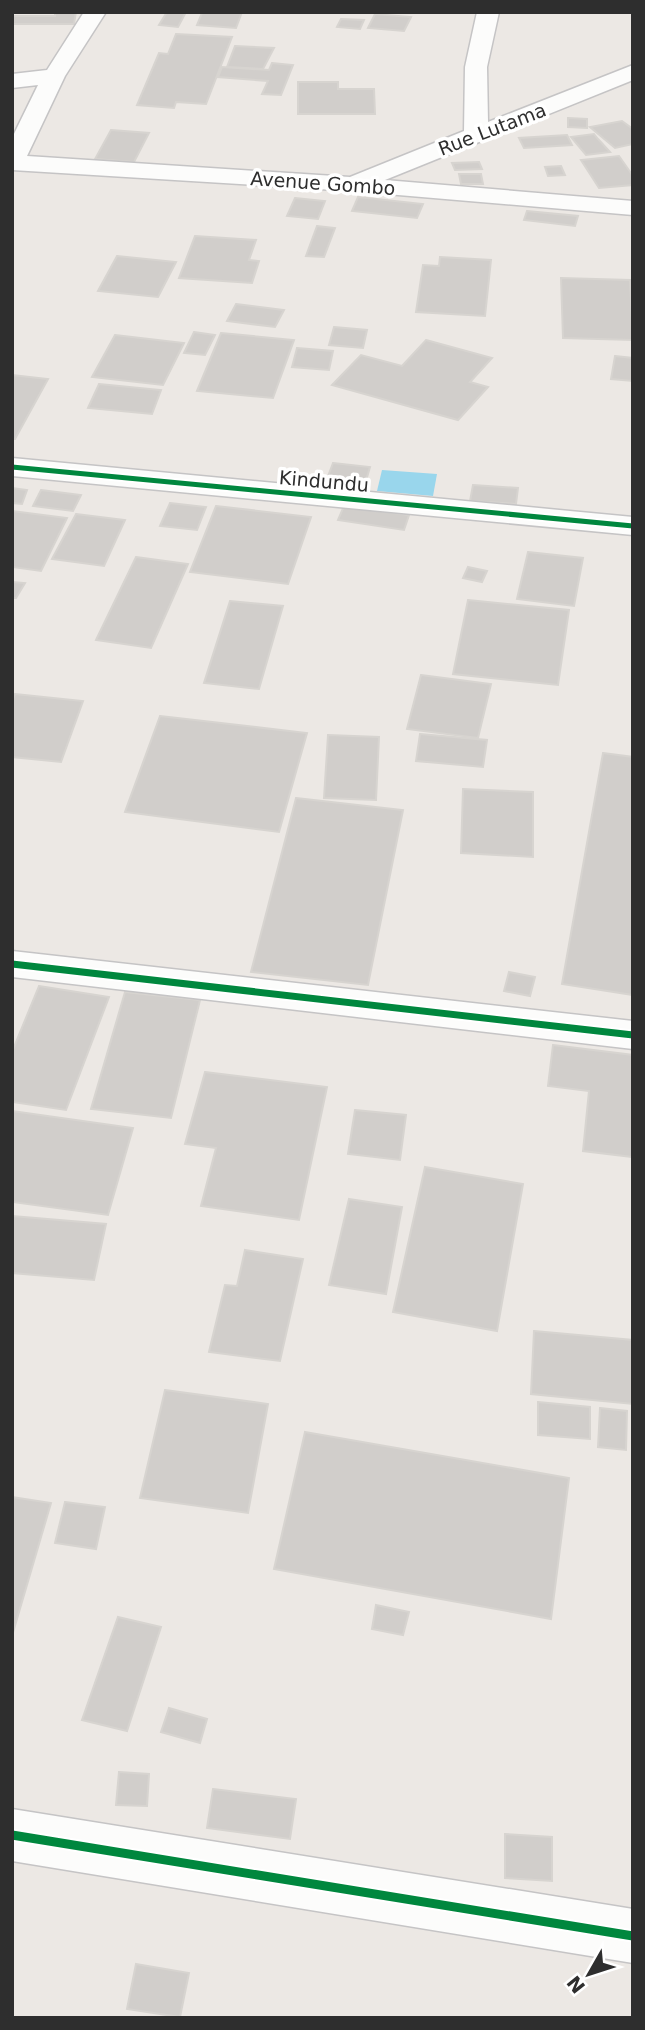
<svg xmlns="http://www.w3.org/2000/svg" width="645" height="2030" font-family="'DejaVu Sans',sans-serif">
<rect width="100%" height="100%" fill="#ece8e4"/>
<path fill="#99d6ec" d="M382 470 437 474 433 496 377 491Z"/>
<g fill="#d1cecb" stroke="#d7d4d0" stroke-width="2">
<path d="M55 12H76L74 24H12V16H55Z"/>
<path d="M167 12H186L178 27 159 25Z"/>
<path d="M242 12 236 28 197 25 202 13H189Z"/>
<path d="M375 14 411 17 404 31 368 28Z"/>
<path d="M341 19 364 20 360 29 337 27Z"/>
<path d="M176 34 232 37 206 104 176 102 174 108 137 105 159 53 168 54Z"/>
<path d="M235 46 274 48 263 69 227 67Z"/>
<path d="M272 63 293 65 281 95 262 94 268 81 218 77 222 67 269 70Z"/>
<path d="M298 82H338V89H374L375 114H298Z"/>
<path d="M568 118 587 119V128L568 127Z"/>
<path d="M622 121 633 129V144L615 148 590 127Z"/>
<path d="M111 130 149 133 134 162 95 159Z"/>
<path d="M594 134 598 139 610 152 586 155 571 137Z"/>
<path d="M567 135 572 145 524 148 519 138Z"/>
<path d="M619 156 633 176V185L599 188 581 160Z"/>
<path d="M479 162 482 169 455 170 452 163Z"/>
<path d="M561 166 565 175 548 176 545 167Z"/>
<path d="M459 174H481L483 184H461Z"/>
<path d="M358 197 423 204 417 218 352 211Z"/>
<path d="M295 198 325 201 318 219 287 216Z"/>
<path d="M527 211 578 216 575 226 524 220Z"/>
<path d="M317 226 335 228 324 257 306 256Z"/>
<path d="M195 236 256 240 249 260 259 261 252 283 179 278Z"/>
<path d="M117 256 176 262 158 297 98 291Z"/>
<path d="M440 257 491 260 485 316 416 312 423 265 439 266Z"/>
<path d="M561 278 630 280 633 340 563 338Z"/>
<path d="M236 304 284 310 275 327 227 321Z"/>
<path d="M334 327 367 330 363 348 329 345Z"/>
<path d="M194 332 215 335 205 355 184 353Z"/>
<path d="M221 333 294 340 273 398 197 391Z"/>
<path d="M115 335 184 343 163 385 92 377Z"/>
<path d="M426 340 492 358 470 382 488 387 458 420 332 385 361 355 402 366Z"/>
<path d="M297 348 333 351 329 370 292 367Z"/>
<path d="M615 356 633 358V381L611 379Z"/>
<path d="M12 375 48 379 15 439H12Z"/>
<path d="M99 384 161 390 152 414 88 408Z"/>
<path d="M333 463 370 467 363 491 324 487Z"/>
<path d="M473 485 518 488 516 504 470 501Z"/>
<path d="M12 488 27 490 22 504 12 503Z"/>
<path d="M41 490 81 495 73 511 33 506Z"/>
<path d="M170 503 206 507 197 530 160 526Z"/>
<path d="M216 506 311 517 288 584 190 572Z"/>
<path d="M344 506 409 515 404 530 338 520Z"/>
<path d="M12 511 67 518 41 571 12 567Z"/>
<path d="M76 514 125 520 104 566 52 559Z"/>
<path d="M528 552 583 558 574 606 517 599Z"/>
<path d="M136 557 188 564 151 648 96 640Z"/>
<path d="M468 567 487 571 482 582 463 578Z"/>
<path d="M12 582 25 583 16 598H12Z"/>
<path d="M468 600 569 610 558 685 453 674Z"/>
<path d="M230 601 283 606 259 689 204 683Z"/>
<path d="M421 675 491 684 478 738 407 729Z"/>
<path d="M15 694 83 701 61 762 12 757V702Z"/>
<path d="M160 716 307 733 279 832 125 812Z"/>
<path d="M420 734 487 740 483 767 416 761Z"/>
<path d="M328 735 379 737 376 800 324 798Z"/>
<path d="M603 753 633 757V995L562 984Z"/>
<path d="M463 789 533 792V857L461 853Z"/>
<path d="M296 798 403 810 368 985 251 972Z"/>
<path d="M509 972 535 977 530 996 504 991Z"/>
<path d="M39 986 109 997 66 1110 12 1102V1052Z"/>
<path d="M125 992 200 1000 171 1118 91 1109Z"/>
<path d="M553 1045 633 1055V1157L583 1151 589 1091 548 1086Z"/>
<path d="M205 1072 327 1087 299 1220 201 1206 216 1148 185 1144Z"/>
<path d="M355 1110 406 1115 400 1160 348 1154Z"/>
<path d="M12 1111 133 1128 108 1215 12 1202Z"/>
<path d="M425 1167 523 1184 497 1331 393 1312Z"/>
<path d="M349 1199 402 1207 386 1294 329 1285Z"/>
<path d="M12 1216 106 1224 94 1280 12 1273Z"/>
<path d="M245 1250 303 1259 280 1361 209 1352 225 1285 237 1286Z"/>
<path d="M534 1331 633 1340V1404L531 1394Z"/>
<path d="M165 1390 268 1404 248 1513 140 1498Z"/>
<path d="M538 1402 590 1407V1439L538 1435Z"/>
<path d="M600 1408 627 1411 626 1450 598 1447Z"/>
<path d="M305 1432 569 1478 551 1619 274 1569Z"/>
<path d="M12 1497 51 1503 12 1636Z"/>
<path d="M65 1502 105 1507 96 1549 55 1543Z"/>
<path d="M376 1605 409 1612 403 1635 372 1629Z"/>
<path d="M118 1617 161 1627 127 1731 82 1720Z"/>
<path d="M169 1708 207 1719 200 1743 161 1732Z"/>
<path d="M119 1772 149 1774 147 1806 116 1805Z"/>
<path d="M213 1789 296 1799 290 1839 207 1828Z"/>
<path d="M505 1834 552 1837V1881L505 1878Z"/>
<path d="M136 1964 189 1973 180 2017 127 2009Z"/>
</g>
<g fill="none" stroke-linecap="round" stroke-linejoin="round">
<g stroke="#c5c4c5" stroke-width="3">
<g id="minor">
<path d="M84 12H106L65 76 27 156 350 177 464 131 465 67 477 12H499L487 67 488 122 633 65V80L385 180 633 201V215L351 191 12 170V138L38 85 12 88V74L47 70Z"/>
<path d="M12 458 633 517V535L12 476Z"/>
<path d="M12 951 633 1021V1049L12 977Z"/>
<path d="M12 1809 633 1909V1963L12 1861Z"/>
</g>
</g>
<use href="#minor" fill="#fcfcfb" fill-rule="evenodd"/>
<g stroke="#fff" stroke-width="9">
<path id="cycleway-far2" d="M12 467 633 526"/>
</g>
<g stroke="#fff" stroke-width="11">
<path id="cycleway-far1" d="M12 964 633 1035"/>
</g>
<g stroke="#fff" stroke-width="13">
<path id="cycleway" d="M12 1835 633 1936"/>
</g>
<use href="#cycleway-far2" stroke="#00873e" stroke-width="5"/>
<use href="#cycleway-far1" stroke="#00873e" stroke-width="7"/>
<use href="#cycleway" stroke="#00873e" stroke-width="9"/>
</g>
<g text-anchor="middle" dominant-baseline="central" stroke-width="7" stroke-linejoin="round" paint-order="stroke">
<g font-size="19" fill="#2e2e2e" stroke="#fff">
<text transform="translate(492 129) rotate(-21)">Rue Lutama</text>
<text transform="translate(323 183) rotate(4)">Avenue Gombo</text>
<text transform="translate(324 481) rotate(5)">Kindundu</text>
</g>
</g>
<rect width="645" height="2030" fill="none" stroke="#2e2e2e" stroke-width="28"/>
<g transform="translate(589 1974) rotate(231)" stroke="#ffffff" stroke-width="5" paint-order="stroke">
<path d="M0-5L12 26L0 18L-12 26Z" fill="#2e2e2e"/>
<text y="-10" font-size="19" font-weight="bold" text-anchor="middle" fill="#2e2e2e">N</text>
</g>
</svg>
